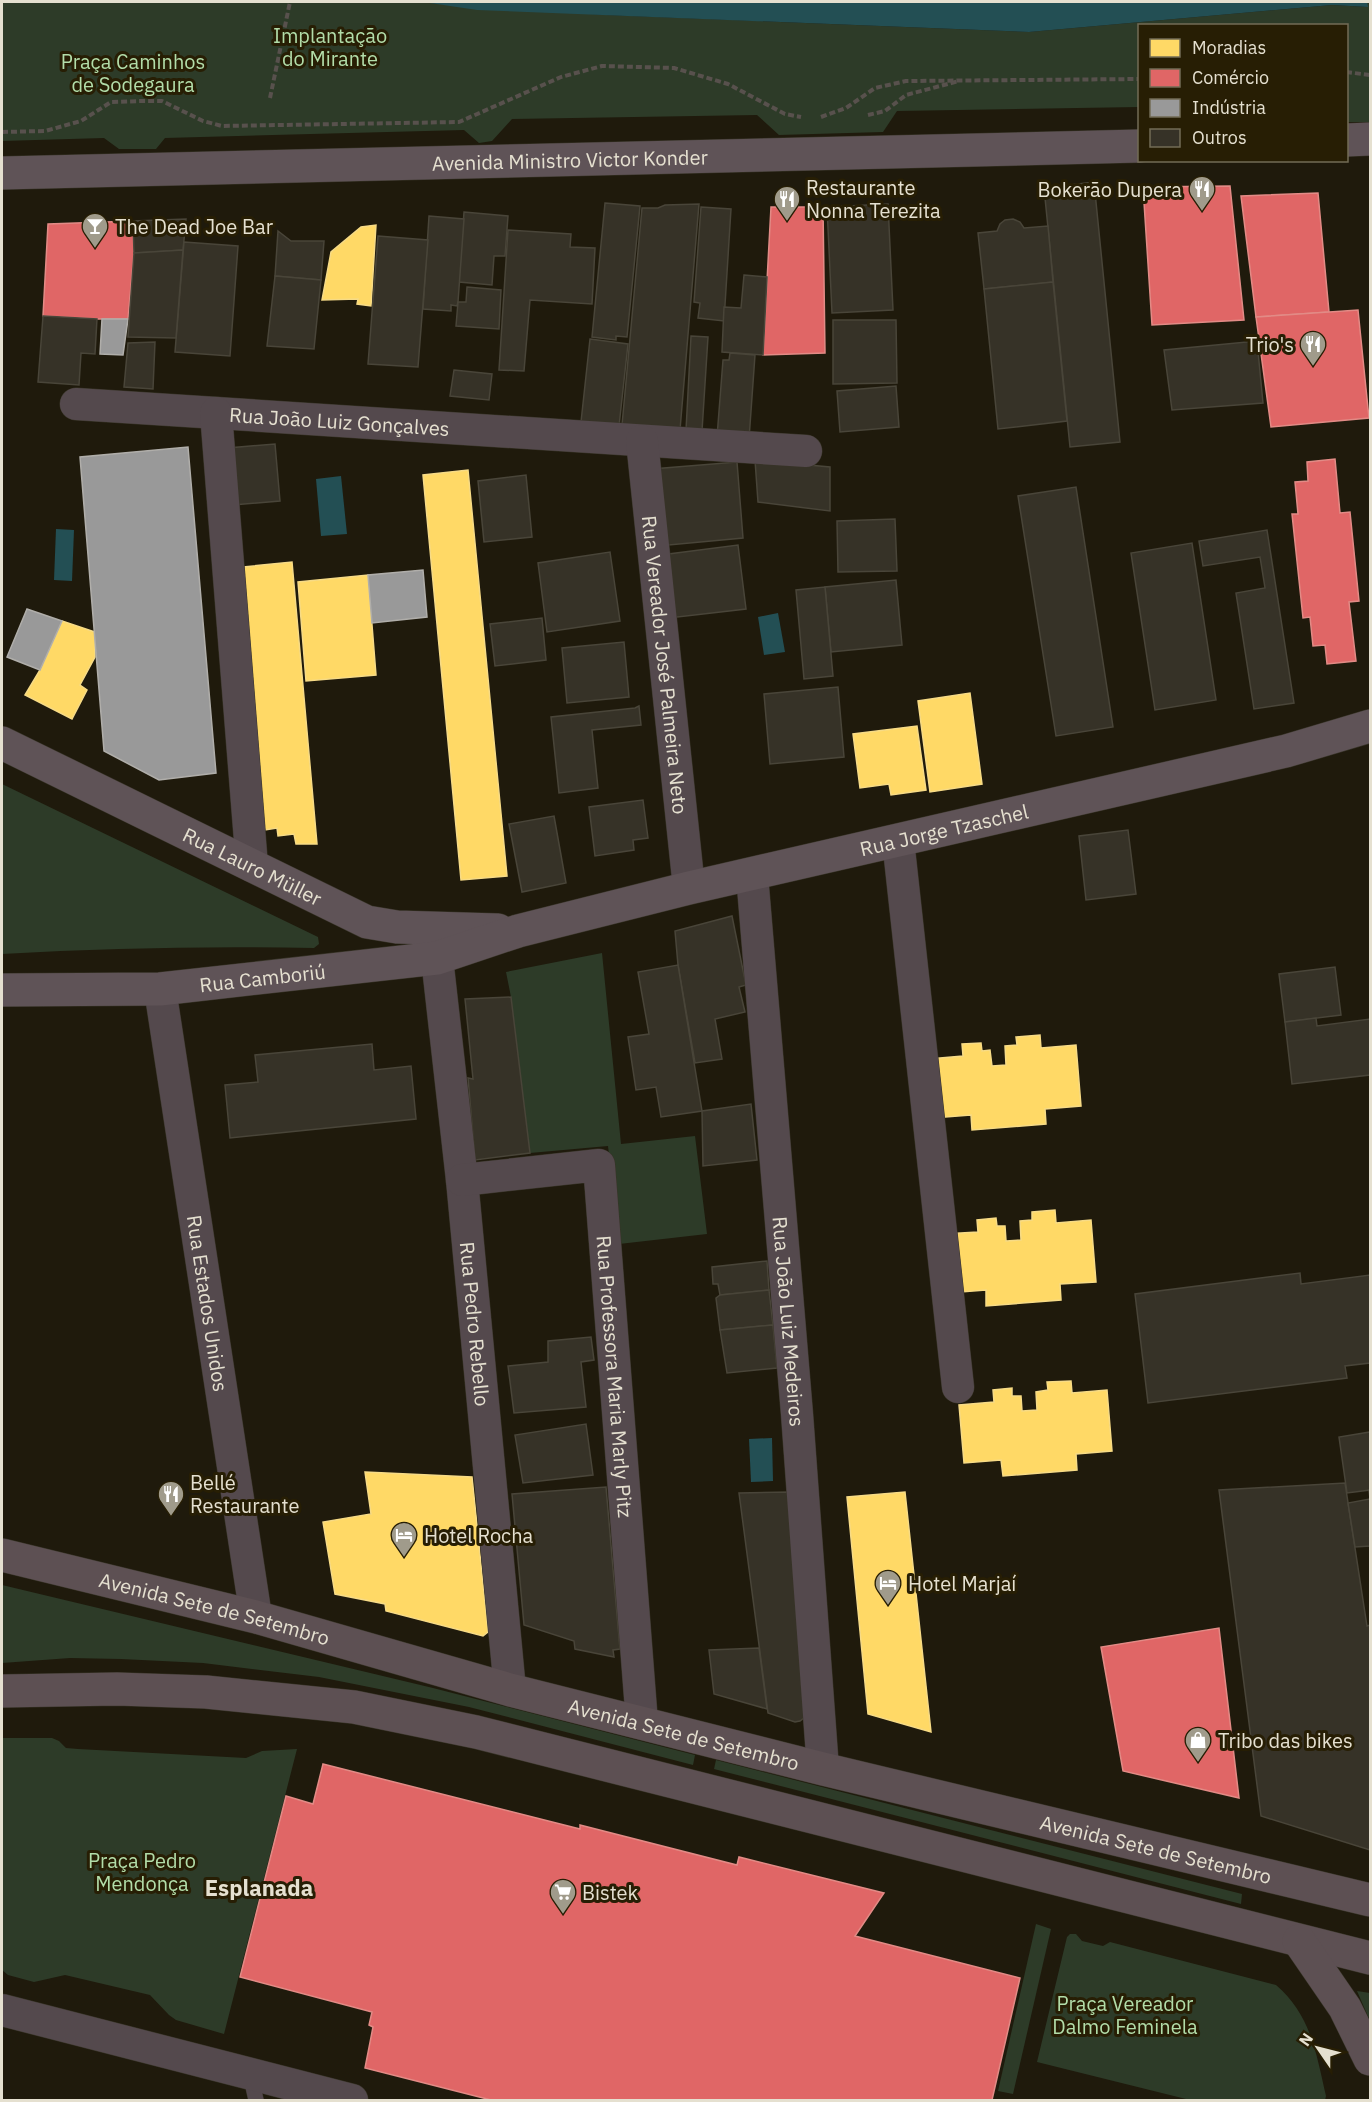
<svg xmlns="http://www.w3.org/2000/svg" width="1372" height="2102" font-family="'IBM Plex Sans',sans-serif">
<rect width="100%" height="100%" fill="#1f1a0c"/>
<g fill="#2d3b28">
<path d="M2 2H423L449 5 607 15 1029 32 1332 5 1367 7V2H1370V122H1347L1346 26H1140L1139 107 897 111 883 132 779 135 757 115 512 119 492 141 479 143 464 130 165 138 156 149H119L104 138 2 141Z"/>
<path d="M2 784 318 937 319 944 314 948C210 946 106 948 2 954Z"/>
<path d="M602 953 621 1144 695 1136 707 1234 619 1244 608 1146 530 1153 511 997 506 972Z"/>
<path d="M2 1585 433 1688 695 1755 693 1765 469 1707 319 1677 203 1663 121 1659 70 1658 2 1663Z"/>
<path d="M3 1738H52L59 1741 66 1748 78 1749 246 1758 262 1751 297 1749 224 2034 176 2020 169 2015 150 1995 65 1975 34 1982 8 1975 2 1970V1739Z"/>
<path d="M716 1760 1242 1894 1241 1904 714 1769Z"/>
<path d="M1036 1924 1051 1929 1013 2094 998 2091Z"/>
<path d="M1070 1934H1076L1082 1941 1103 1946 1110 1942 1276 1985C1311 2015 1316 2053 1326 2096L1325 2100H1190L1037 2062 1067 1937Z"/>
<path d="M1357 1991 1370 1993V2021Z"/>
</g>
<g fill="#234f54">
<path d="M423 2H1367L1368 7 1332 5 1029 32 477 10Z"/>
<path d="M341 476 347 534 321 536 316 479Z"/>
<path d="M56 529 74 530 72 581 54 580Z"/>
<path d="M778 613 785 652 764 655 758 617Z"/>
<path d="M772 1438 773 1481 751 1482 749 1439Z"/>
</g>
<g fill="#ffd966" stroke="#f7db86" stroke-width="1.5">
<path d="M376 225 371 306 357 304 358 299 322 300 331 252 361 227Z"/>
<path d="M468 470 507 876 461 880 423 475Z"/>
<path d="M292 562 317 844H296L294 834 278 836 277 828 259 831 233 568Z"/>
<path d="M368 575 376 675 306 681 298 582Z"/>
<path d="M62 621 95 632V657L80 685 87 690 72 719 25 695 40 670Z"/>
<path d="M970 693 982 784 930 792 918 701Z"/>
<path d="M917 726 926 790 891 795 889 784 860 788 853 734Z"/>
<path d="M1040 1035 1041 1048 1076 1045 1081 1106 1045 1109 1046 1124 972 1130 971 1115 933 1118 929 1059 963 1056 962 1044 981 1043 982 1051 990 1050 992 1066 1006 1065 1005 1046 1017 1045 1016 1037Z"/>
<path d="M1055 1210 1056 1223 1091 1220 1096 1282 1060 1284 1061 1300 986 1306V1290L948 1293 944 1234 978 1232 977 1220 996 1218 997 1226H1005L1006 1241 1021 1240 1020 1221 1032 1220V1212Z"/>
<path d="M1071 1381 1072 1393 1107 1390 1112 1451 1076 1454 1077 1470 1003 1476 1001 1460 964 1463 959 1405 994 1402 993 1390 1012 1388V1396H1021L1022 1411 1037 1410 1036 1392 1048 1390 1047 1382Z"/>
<path d="M365 1472 472 1477 488 1632 483 1636 386 1611 385 1604 335 1594 323 1522 371 1514Z"/>
<path d="M905 1492 931 1732 868 1714 847 1497Z"/>
</g>
<g fill="#e06666" stroke="#e28b86" stroke-width="1.5">
<path d="M1230 186 1244 320 1152 325 1143 187Z"/>
<path d="M1318 193 1329 312 1256 317 1241 196Z"/>
<path d="M771 207H823L825 353 763 355Z"/>
<path d="M133 221 134 253 128 319H97L43 316 48 224Z"/>
<path d="M1358 310 1369 418 1271 427 1256 317Z"/>
<path d="M1335 459 1340 513 1350 512 1359 601 1349 602 1356 661 1327 664 1325 645 1313 646 1310 617 1303 618 1292 514H1298L1295 482 1308 481 1307 462Z"/>
<path d="M1219 1628 1239 1798 1123 1771 1101 1647Z"/>
<path d="M323 1764 580 1829V1825L737 1865 739 1857 884 1893 855 1936 1020 1978 992 2100H491L365 2068 373 2027 369 2025 372 2012 240 1977 286 1796 313 1804Z"/>
</g>
<g fill="#999" stroke="#b0aeaa" stroke-width="1.5">
<path d="M102 319H128L123 355 100 354Z"/>
<path d="M188 447 216 773 159 780 104 751 80 457Z"/>
<path d="M423 570 427 617 372 623 368 575Z"/>
<path d="M27 609 62 621 40 670 7 657Z"/>
</g>
<g fill="#363227" stroke="#494539" stroke-width="1.5">
<path d="M1094 182 1120 442 1070 447 1044 188Z"/>
<path d="M605 203 640 206 627 337 616 336V340L592 337Z"/>
<path d="M699 204 680 430 622 425 642 208H658L665 205Z"/>
<path d="M888 204 893 310 832 313 827 207Z"/>
<path d="M701 207 731 209 724 321 698 318 700 303 694 302Z"/>
<path d="M464 212 508 216 505 256H494L492 285 459 282Z"/>
<path d="M429 216 464 219 458 302 457 306 451 305V311L423 309Z"/>
<path d="M186 219 183 250 134 253 133 221Z"/>
<path d="M1013 219 1020 222 1024 228 1048 226 1053 282 984 289 978 233 997 231 1000 224 1005 220Z"/>
<path d="M508 230 571 234 570 247 595 248 592 304 530 300 524 371 499 370Z"/>
<path d="M278 231 291 241H324L321 280 275 276Z"/>
<path d="M378 236 428 240 418 367 368 364Z"/>
<path d="M184 242 238 246 230 356 175 352Z"/>
<path d="M183 250 176 338 128 337 134 253Z"/>
<path d="M744 275 767 277 763 355 722 352 724 307 741 308Z"/>
<path d="M275 276 321 280 314 349 267 346Z"/>
<path d="M1053 282 1067 421 998 429 984 289Z"/>
<path d="M467 287 501 290 499 329 456 326 458 302H466Z"/>
<path d="M43 316 97 319 95 354 81 353 79 385 38 382Z"/>
<path d="M833 320H896L897 383 833 384Z"/>
<path d="M691 336 708 337 702 431 686 430Z"/>
<path d="M590 339 628 344 619 426 581 422Z"/>
<path d="M1257 341 1263 403 1172 410 1164 350Z"/>
<path d="M155 342 153 389 124 387 128 343Z"/>
<path d="M730 353 755 355 749 439 717 437 723 360H729Z"/>
<path d="M454 370 492 374 489 400 450 396Z"/>
<path d="M896 386 899 427 840 432 837 391Z"/>
<path d="M275 444 280 501 233 505 228 448Z"/>
<path d="M755 460 830 467V511L758 502Z"/>
<path d="M737 462 743 538 658 546 652 469Z"/>
<path d="M526 475 532 537 484 542 478 481Z"/>
<path d="M1076 487 1113 727 1056 736 1018 496Z"/>
<path d="M895 519 897 571 838 572 837 521Z"/>
<path d="M1267 530 1294 703 1254 709 1236 593 1265 588 1260 557 1203 566 1199 541Z"/>
<path d="M1192 543 1216 700 1155 710 1131 553Z"/>
<path d="M738 545 746 609 669 618 661 555Z"/>
<path d="M610 552 620 621 547 632 538 563Z"/>
<path d="M896 580 902 645 831 652 825 587Z"/>
<path d="M825 587 833 676 804 679 796 590Z"/>
<path d="M542 618 546 660 495 666 490 624Z"/>
<path d="M624 642 629 697 567 703 562 648Z"/>
<path d="M838 687 844 757 770 764 764 694Z"/>
<path d="M639 706 641 725 592 730 598 788 559 793 551 717 635 708Z"/>
<path d="M643 800 648 838 633 840 634 850 595 856 589 807Z"/>
<path d="M554 816 566 883 522 892 509 824Z"/>
<path d="M1128 830 1136 894 1086 900 1079 836Z"/>
<path d="M732 916 746 985 739 987 745 1012 715 1019 722 1059 695 1063 678 965 675 931Z"/>
<path d="M678 965 702 1111 661 1117 656 1087 636 1090 628 1037 649 1034 638 972Z"/>
<path d="M1335 967 1341 1015 1285 1022 1279 974Z"/>
<path d="M511 997 530 1153 475 1160 468 1078 473 1079 465 999Z"/>
<path d="M1316 1018 1317 1026 1370 1019V1075L1292 1084 1285 1022Z"/>
<path d="M372 1044 374 1070 411 1066 416 1119 230 1138 225 1085 258 1082 255 1055Z"/>
<path d="M751 1104 757 1160 703 1166 702 1111Z"/>
<path d="M767 1261 769 1290 720 1295 718 1284H713L712 1267Z"/>
<path d="M1300 1273 1301 1284 1370 1275V1363L1345 1366 1347 1378 1148 1403 1135 1294Z"/>
<path d="M769 1290 773 1325 720 1330 716 1298 720 1295Z"/>
<path d="M773 1325 777 1368 727 1373 720 1330Z"/>
<path d="M591 1337 594 1360 581 1362 586 1407 514 1413 508 1366 548 1362V1341Z"/>
<path d="M586 1424 593 1475 523 1483 515 1435Z"/>
<path d="M1370 1432V1490L1347 1493 1339 1437Z"/>
<path d="M1345 1483 1367 1626 1370 1625V1850L1261 1816 1219 1490Z"/>
<path d="M606 1487 620 1649 613 1650 614 1657 575 1649 574 1641 524 1625 512 1494Z"/>
<path d="M1369 1490H1370V1546L1355 1547 1348 1503 1370 1499Z"/>
<path d="M789 1492 804 1718 800 1721 795 1722 768 1713 739 1493Z"/>
<path d="M759 1648 767 1709 714 1694 709 1650Z"/>
</g>
<g fill="none" stroke-linecap="round" stroke-linejoin="round">
<g stroke="#393529" stroke-width="16">
<path id="lane" d="M250 2073 256 2100"/>
</g>
<g stroke="#393529" stroke-width="33">
<g id="street">
<path id="s1" d="M76 404 806 451"/>
<path d="M216 413 252 866"/>
<path id="s2" d="M642 441 689 888"/>
<path d="M898 840 958 1387"/>
<path id="s3" d="M752 875 797 1414 823 1769"/>
<path id="s4" d="M437 958 462 1180 510 1690"/>
<path id="s5" d="M160 989 256 1617"/>
<path id="s6" d="M462 1180 599 1165 642 1723"/>
<path d="M2 2010 352 2100"/>
</g>
</g>
<g stroke="#393529" stroke-width="34">
<g id="secondary">
<path d="M1346 140 1370 139"/>
<path id="s7" d="M2 173 1140 146"/>
<path id="s8" d="M2 743 367 922 397 927 498 930"/>
<path id="s9" d="M2 990 160 989 437 958 518 931 689 888 1286 751 1370 726"/>
</g>
</g>
<g stroke="#393529" stroke-width="34">
<g id="primary">
<path id="s10" d="M2 1555 256 1617 510 1690 823 1769 1370 1900"/>
<path d="M2 1691 117 1689 206 1692 354 1707 476 1732 1370 1958"/>
<path d="M1299 1941 1345 2008 1370 2059"/>
</g>
</g>
<g stroke="#58514d" stroke-width="4" stroke-dasharray="6 3" stroke-linecap="butt">
<path d="M1346 72 1370 75"/>
<path d="M270 98 290 2"/>
<path d="M868 115 885 111 906 95 959 81"/>
<path d="M821 117 846 108 875 88 906 81 1140 79"/>
<path d="M2 132 45 131 81 121 111 102 143 101H162L203 121 222 126 459 122 561 77 602 66 674 68 728 84 785 114 801 117"/>
</g>
<use href="#lane" stroke="#54494d" stroke-width="15"/>
<use href="#street" stroke="#54494d" stroke-width="32"/>
<use href="#secondary" stroke="#5f5357" stroke-width="33"/>
<use href="#primary" stroke="#5d5053" stroke-width="33"/>
</g>
<defs>
<g id="restaurant-pin" transform="scale(1.35)"><path d="M0 17L-7.5 6A9.5 9.5 0 1 1 7.5 6Z" fill="#a09b8b" stroke="#271e04"/><path d="M-5-6h1v4h1v-4h1v4h1v-4h1v5L-1.5 .5V6h-2V.5L-5-1ZM5-6V6H3V1.5H1.5Q1.5-4 5-6Z" fill="#fff"/></g>
<g id="bar-pin" transform="scale(1.35)"><path d="M0 17L-7.5 6A9.5 9.5 0 1 1 7.5 6Z" fill="#a09b8b" stroke="#271e04"/><path d="M-6-5H6L.8 .8V4.5H3.5V6h-7V4.5H-.8V.8Z" fill="#fff"/></g>
<g id="hotel-pin" transform="scale(1.35)"><path d="M0 17L-7.5 6A9.5 9.5 0 1 1 7.5 6Z" fill="#a09b8b" stroke="#271e04"/><path d="M-6-4.5h1.5V1H6V5H4.5V3h-9V5H-6ZM-4 0a1.8 1.8 0 1 1 3.6 0ZM.5 0V-2.5h3Q6-2.5 6 0Z" fill="#fff"/></g>
<g id="shop-pin" transform="scale(1.35)"><path d="M0 17L-7.5 6A9.5 9.5 0 1 1 7.5 6Z" fill="#a09b8b" stroke="#271e04"/><path d="M-5-2.5h2.3a2.7 3.5 0 0 1 5.4 0H5L5.5 6h-11ZM-1.5-2.5h3a1.5 2.3 0 0 0-3 0Z" fill="#fff"/></g>
<g id="supermarket-pin" transform="scale(1.35)"><path d="M0 17L-7.5 6A9.5 9.5 0 1 1 7.5 6Z" fill="#a09b8b" stroke="#271e04"/><path d="M-6-5.5h2.5l.6 2H6L4.5 2H-2.5L-4.4-4H-6ZM-1.5 3.2a1.3 1.3 0 1 0 .1 0ZM3 3.2a1.3 1.3 0 1 0 .1 0Z" fill="#fff"/></g>
</defs>
<g fill-rule="evenodd">
<use href="#restaurant-pin" x="1202" y="189"/>
<use href="#restaurant-pin" x="787" y="199"/>
<use href="#bar-pin" x="95" y="226"/>
<use href="#restaurant-pin" x="1313" y="344"/>
<use href="#restaurant-pin" x="171" y="1494"/>
<use href="#hotel-pin" x="404" y="1535"/>
<use href="#hotel-pin" x="888" y="1583"/>
<use href="#shop-pin" x="1198" y="1740"/>
<use href="#supermarket-pin" x="563" y="1892"/>
</g>
<g text-anchor="middle" dominant-baseline="central" stroke-width="6" stroke-linejoin="round" paint-order="stroke">
<g font-size="20" fill="#b2dda9" stroke="#271e04">
<text x="330" y="35">Implantação<tspan x="330" dy="23">do Mirante</tspan></text>
<text x="133" y="61">Praça Caminhos<tspan x="133" dy="23">de Sodegaura</tspan></text>
<text x="142" y="1860">Praça Pedro<tspan x="142" dy="23">Mendonça</tspan></text>
<text x="1125" y="2003">Praça Vereador<tspan x="1125" dy="23">Dalmo Feminela</tspan></text>
</g>
<g font-size="20" fill="#e5e0d0" stroke="#271e04">
<text stroke="none"><textPath href="#s7" startOffset="568">Avenida Ministro Victor Konder</textPath></text>
<text stroke="none"><textPath href="#s1" startOffset="264">Rua João Luiz Gonçalves</textPath></text>
<text stroke="none"><textPath href="#s2" startOffset="225">Rua Vereador José Palmeira Neto</textPath></text>
<text stroke="none"><textPath href="#s9" startOffset="960">Rua Jorge Tzaschel</textPath></text>
<text stroke="none"><textPath href="#s8" startOffset="279">Rua Lauro Müller</textPath></text>
<text stroke="none"><textPath href="#s9" startOffset="261">Rua Camboriú</textPath></text>
<text stroke="none"><textPath href="#s5" startOffset="318">Rua Estados Unidos</textPath></text>
<text stroke="none"><textPath href="#s3" startOffset="448">Rua João Luiz Medeiros</textPath></text>
<text stroke="none"><textPath href="#s4" startOffset="368">Rua Pedro Rebello</textPath></text>
<text stroke="none"><textPath href="#s6" startOffset="350">Rua Professora Maria Marly Pitz</textPath></text>
<text stroke="none"><textPath href="#s10" startOffset="219">Avenida Sete de Setembro</textPath></text>
<text stroke="none"><textPath href="#s10" startOffset="705">Avenida Sete de Setembro</textPath></text>
<text stroke="none"><textPath href="#s10" startOffset="1191">Avenida Sete de Setembro</textPath></text>
</g>
<g font-size="20" fill="#e5e0d0" stroke="#271e04" text-anchor="start">
<text x="806" y="187">Restaurante<tspan x="806" dy="23">Nonna Terezita</tspan></text>
<text x="1182" y="189" text-anchor="end">Bokerão Dupera</text>
<text x="115" y="226">The Dead Joe Bar</text>
<text x="1294" y="344" text-anchor="end">Trio's</text>
<text x="190" y="1482">Bellé<tspan x="190" dy="23">Restaurante</tspan></text>
<text x="424" y="1535">Hotel Rocha</text>
<text x="908" y="1583">Hotel Marjaí</text>
<text x="1218" y="1740">Tribo das bikes</text>
<text x="582" y="1892">Bistek</text>
</g>
<g font-size="22" font-weight="bold" fill="#e5e0d0" stroke="#271e04">
<text x="259" y="1887">Esplanada</text>
</g>
</g>
<rect width="1372" height="2102" fill="none" stroke="#e5e0d0" stroke-width="6"/>
<rect x="1138" y="24" width="210" height="138" fill="#271e04" stroke="#736c56" stroke-width="1.5"/>
<rect x="1150" y="39" width="30" height="18" fill="#ffd966" stroke="#736c56" stroke-width="1.5"/>
<text x="1192" y="54" font-size="18" fill="#e5e0d0">Moradias</text>
<rect x="1150" y="69" width="30" height="18" fill="#e06666" stroke="#736c56" stroke-width="1.5"/>
<text x="1192" y="84" font-size="18" fill="#e5e0d0">Comércio</text>
<rect x="1150" y="99" width="30" height="18" fill="#999999" stroke="#736c56" stroke-width="1.5"/>
<text x="1192" y="114" font-size="18" fill="#e5e0d0">Indústria</text>
<rect x="1150" y="129" width="30" height="18" fill="#363227" stroke="#736c56" stroke-width="1.5"/>
<text x="1192" y="144" font-size="18" fill="#e5e0d0">Outros</text>
<g transform="translate(1318 2048) rotate(305)" stroke="#271e04" stroke-width="4.5" paint-order="stroke">
<path d="M0-4.5L10 22L0 15L-10 22Z" fill="#e5e0d0"/>
<text y="-9" font-size="16" font-weight="bold" text-anchor="middle" fill="#e5e0d0">N</text>
</g>
</svg>
